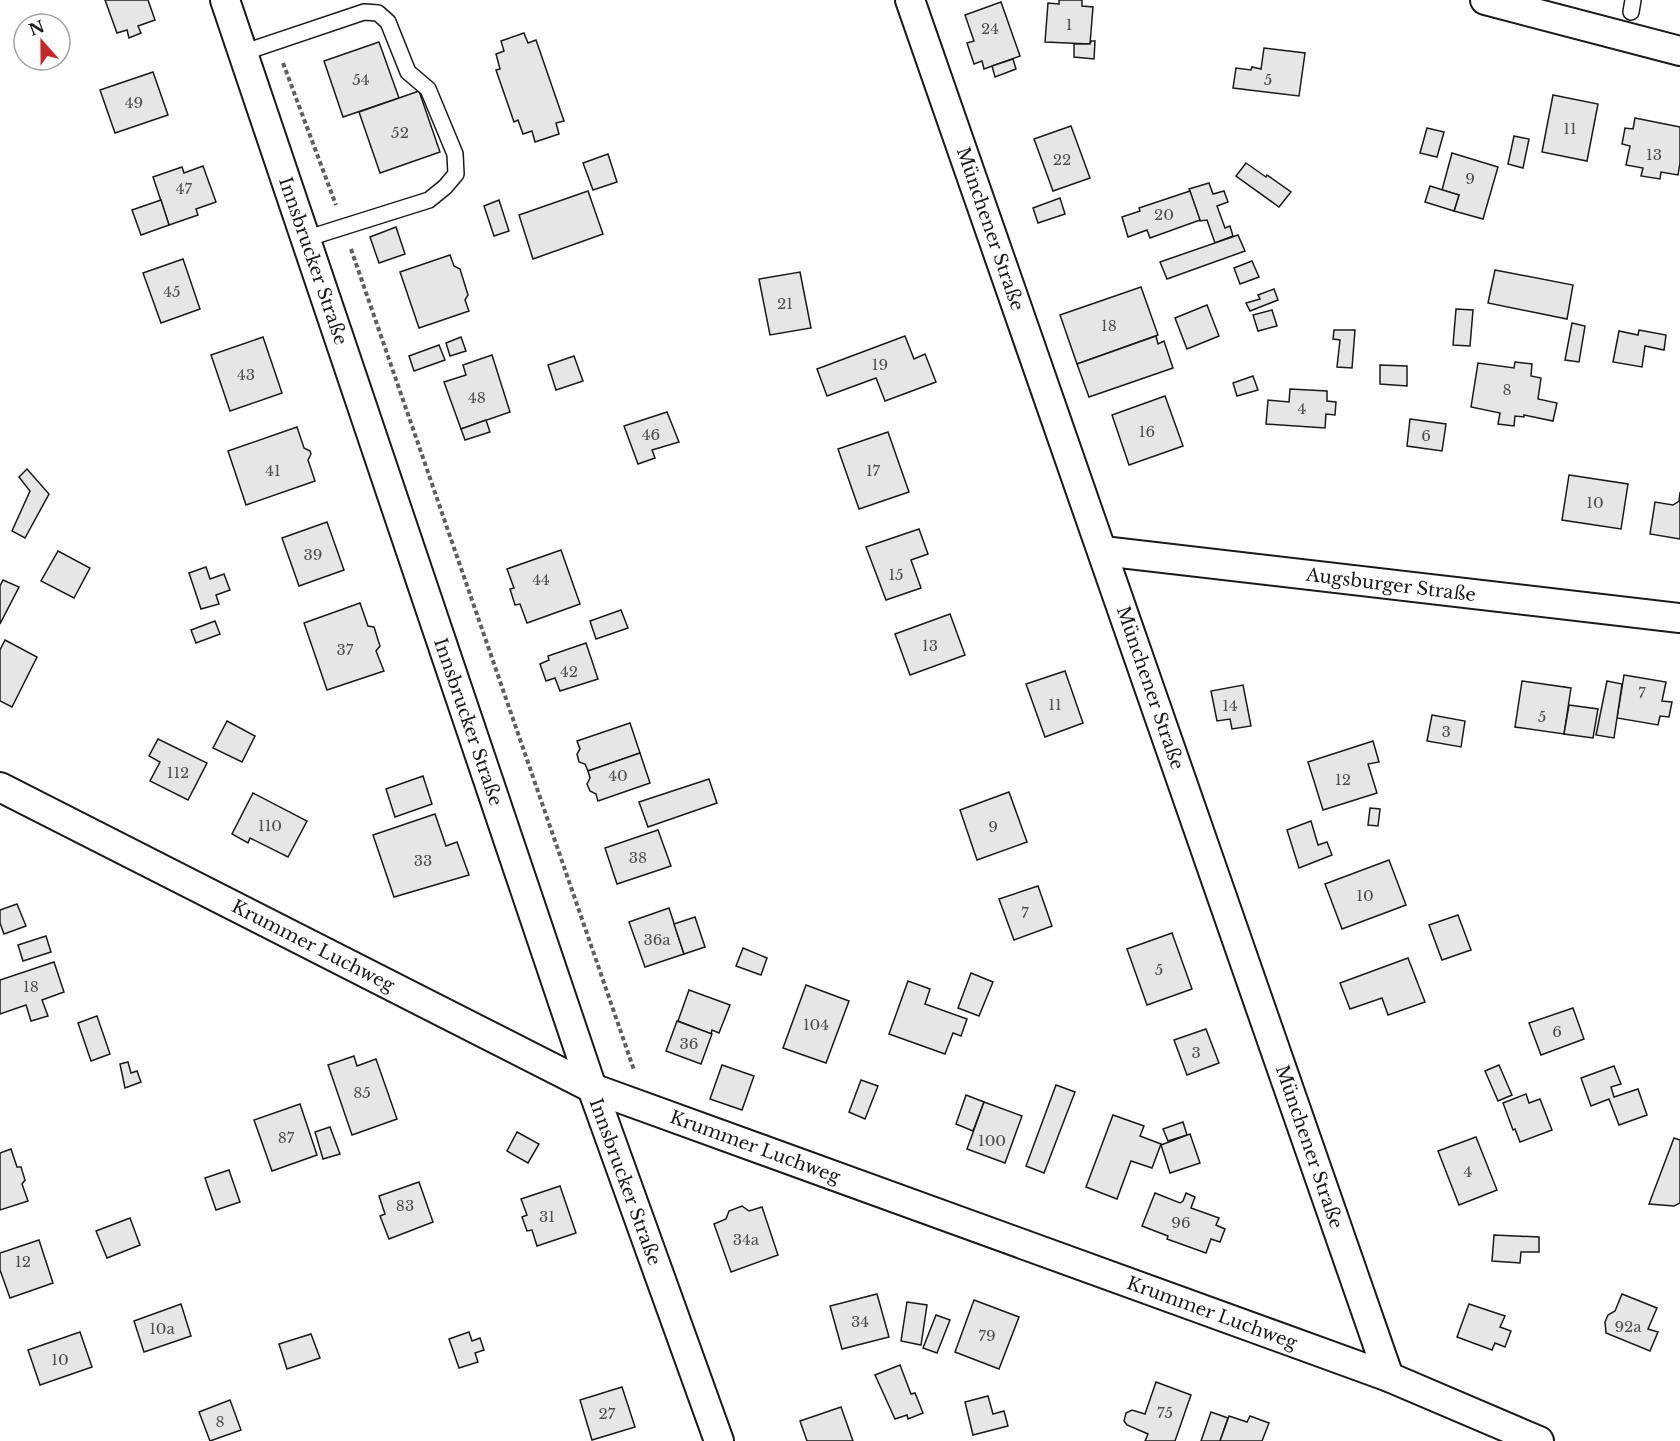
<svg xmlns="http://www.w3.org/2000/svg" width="1680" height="1441" font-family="'Libre Baskerville',serif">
<rect width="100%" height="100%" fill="#fff"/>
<g fill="#e6e6e6" stroke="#1a1a1a" stroke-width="1.5">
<path d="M105 0H148L155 20 138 26 141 33 129 38 127 30 117 33Z"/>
<path d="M1059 0H1082V6L1093 7 1090 44 1045 42 1048 3 1059 4Z"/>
<path d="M1001 2 1020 56 984 69 982 61 974 64 967 43 974 41 965 15Z"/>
<path d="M524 33 528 43 536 40 564 121 556 123 559 134 535 142 532 131 523 134 518 120 514 122 496 70 500 69 496 54 504 51 501 41Z"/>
<path d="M1091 41H1095L1094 59 1074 57V44H1090Z"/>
<path d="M379 42 399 98 343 117 324 61Z"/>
<path d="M1264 48 1305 53 1299 96 1233 88 1236 68 1251 70 1252 67 1261 69Z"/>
<path d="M1013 59 1016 69 995 77 992 66Z"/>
<path d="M153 72 168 115 115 133 100 90Z"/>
<path d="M419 91 440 152 380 173 359 112Z"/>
<path d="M1553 95 1598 104 1587 161 1542 152Z"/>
<path d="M1635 118 1680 127V163L1678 175 1661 172 1660 179 1641 176 1643 168 1626 165 1630 146 1622 144 1625 128 1633 129Z"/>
<path d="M1071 126 1090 178 1053 191 1034 139Z"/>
<path d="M1427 128 1444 132 1437 157 1420 153Z"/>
<path d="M1514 136 1529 139 1523 168 1508 164Z"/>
<path d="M1452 153 1498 167 1483 219 1454 211 1459 195 1442 190Z"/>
<path d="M608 154 617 182 593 190 583 163Z"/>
<path d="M1246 163 1266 177 1267 175 1291 192 1279 207 1236 176Z"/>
<path d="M203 166 216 202 196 209 198 215 169 225 153 177 182 167 184 173Z"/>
<path d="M1209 183 1213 194 1224 191 1228 202 1217 206 1225 228 1230 226 1233 236 1215 243 1207 220 1200 221 1189 189Z"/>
<path d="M1430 186 1459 195 1454 211 1425 202Z"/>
<path d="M588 191 603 234 533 259 519 215Z"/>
<path d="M1190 191 1200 220 1150 238 1147 230 1128 237 1122 217 1140 211 1139 208Z"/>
<path d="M1060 198 1065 214 1038 223 1033 208Z"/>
<path d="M161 200 169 225 141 235 132 210Z"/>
<path d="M499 200 509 231 494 236 484 206Z"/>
<path d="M396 227 405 254 379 263 370 237Z"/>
<path d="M1238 235 1245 251 1167 279 1160 262Z"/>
<path d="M450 255 454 266 460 269 468 295 465 300 469 311 419 328 400 272Z"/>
<path d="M183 259 200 309 161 323 143 273Z"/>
<path d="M1252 261 1259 277 1240 284 1234 268Z"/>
<path d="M1495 270 1573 285 1567 319 1488 303Z"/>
<path d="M800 272 811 328 770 335 759 279Z"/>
<path d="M1141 287 1158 335 1077 364 1060 315Z"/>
<path d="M1274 289 1278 300 1250 311 1246 303 1260 299 1258 295Z"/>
<path d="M1207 305 1219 336 1187 349 1175 318Z"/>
<path d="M1456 309 1473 310 1470 346 1453 345Z"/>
<path d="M1272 310 1277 326 1258 331 1253 315Z"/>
<path d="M1572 323 1585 326 1579 362 1565 360Z"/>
<path d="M1334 330H1355L1352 368 1337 367 1340 340 1333 339Z"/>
<path d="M1639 330 1666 335 1664 350 1645 346 1642 367 1613 362 1619 331 1638 335Z"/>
<path d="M905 336 914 359 925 354 936 382 885 401 876 378 827 396 817 369Z"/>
<path d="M1156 336 1158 344 1164 341 1173 368 1089 397 1077 364Z"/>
<path d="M263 337 282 393 230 411 211 355Z"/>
<path d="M461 337 466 351 450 356 446 343Z"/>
<path d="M439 345 445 360 414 371 409 356Z"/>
<path d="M492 355 510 412 461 429 444 382 466 375 463 365Z"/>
<path d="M574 356 583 381 556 390 548 365Z"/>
<path d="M1515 362 1532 364 1531 376 1541 378 1538 399 1557 403 1553 421 1524 415V417L1515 416 1514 426 1498 424 1500 413 1471 407 1478 363 1514 368Z"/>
<path d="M1380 365 1407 366V386L1380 384Z"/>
<path d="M1253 376 1258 390 1237 396 1233 383Z"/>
<path d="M1290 389 1327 391V401L1336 402 1335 415 1326 414 1325 428 1266 424 1268 400 1289 402Z"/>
<path d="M1165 396 1183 446 1129 465 1112 415Z"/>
<path d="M667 412 679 442 652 450 655 458 638 464 624 426Z"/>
<path d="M1410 419 1446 424 1442 451 1407 446Z"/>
<path d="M486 420 490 432 465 440 461 429Z"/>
<path d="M297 427 304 448 310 451 311 454 308 460 315 481 246 505 228 451Z"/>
<path d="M888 432 909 492 859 509 838 449Z"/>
<path d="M27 469 49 494 25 538 12 531 30 491 19 477Z"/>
<path d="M1569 475 1628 484 1621 529 1562 520Z"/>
<path d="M1680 492V539L1650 534 1655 502 1673 505 1679 501Z"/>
<path d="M327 522 344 570 299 586 282 538Z"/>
<path d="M919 529 928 554 911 560 921 588 886 600 866 547Z"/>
<path d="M561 550 580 604 527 623 520 604 515 605 510 589 514 588 507 569Z"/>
<path d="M58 551 90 568 74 598 41 581Z"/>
<path d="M206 567 210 579 224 574 230 590 216 595 219 604 201 609 189 573Z"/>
<path d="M3 580 19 587 0 624V586Z"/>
<path d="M360 603 368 626 374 627 380 646 376 651 384 671 327 690 304 623Z"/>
<path d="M621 610 628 628 596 639 590 621Z"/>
<path d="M950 614 965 655 910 675 895 634Z"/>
<path d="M215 621 220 634 196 643 191 630Z"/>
<path d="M5 640 37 657 12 707 0 701V650Z"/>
<path d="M586 643 598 679 560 691 555 678 546 681 540 664 549 660 548 656Z"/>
<path d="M1065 671 1083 723 1045 737 1026 684Z"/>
<path d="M1624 675 1666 682 1662 701 1672 702 1669 717 1660 716 1658 725 1617 718Z"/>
<path d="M1522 681 1571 688 1564 734 1515 727Z"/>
<path d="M1607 681 1622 684 1614 738 1596 735Z"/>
<path d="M1243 685 1251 726 1232 729 1230 719 1217 721 1211 691Z"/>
<path d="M1569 705 1598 709 1593 738 1564 734Z"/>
<path d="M1432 715 1465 721 1461 747 1427 741Z"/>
<path d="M227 721 255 736 242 762 213 748Z"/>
<path d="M630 723 640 753 588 771 585 764 579 762 577 754 580 749 577 741Z"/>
<path d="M158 739 207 763 188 800 150 781 160 762 149 756Z"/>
<path d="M1373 741 1379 762 1368 764 1377 793 1323 810 1308 762Z"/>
<path d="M640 753 650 783 598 801 596 794 590 791 587 784 590 778 588 771Z"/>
<path d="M423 776 432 804 395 817 386 789Z"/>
<path d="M709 779 717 803 648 827 639 802Z"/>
<path d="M1009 792 1027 842 977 860 960 810Z"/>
<path d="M253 793 307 821 288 857 250 838 248 843 232 834Z"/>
<path d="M1370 808 1380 809 1378 826 1368 825Z"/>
<path d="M435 814 446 846 457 842 469 875 394 897 373 835Z"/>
<path d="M1311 821 1318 845 1327 842 1332 855 1299 868 1287 830Z"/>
<path d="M658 830 671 866 617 884 605 848Z"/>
<path d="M1389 860 1406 905 1342 929 1325 884Z"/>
<path d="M1038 886 1052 926 1014 940 999 899Z"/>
<path d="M17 904 26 926 4 934 0 923V910Z"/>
<path d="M669 908 684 954 645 967 629 922Z"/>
<path d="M1458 915 1471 950 1442 960 1429 925Z"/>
<path d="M695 917 705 947 684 954 674 924Z"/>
<path d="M1172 933 1192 989 1147 1005 1127 949Z"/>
<path d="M46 936 51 952 23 961 18 945Z"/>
<path d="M743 948 767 958 761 975 736 966Z"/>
<path d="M1408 958 1425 1002 1388 1015 1382 998 1350 1009 1340 983Z"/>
<path d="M54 962 64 992 42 1000 48 1016 31 1021 26 1005 0 1014V980Z"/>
<path d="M971 973 993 982 979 1016 958 1008Z"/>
<path d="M908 981 930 989 925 1004 967 1019 961 1036 953 1033 945 1054 889 1034Z"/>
<path d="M806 985 849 1001 826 1063 783 1048Z"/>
<path d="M689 990 730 1005 719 1033 712 1030 711 1034 678 1021Z"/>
<path d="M1573 1008 1584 1039 1541 1055 1529 1023Z"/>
<path d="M97 1016 110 1054 91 1061 78 1023Z"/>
<path d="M677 1021 712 1034 701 1064 666 1051Z"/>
<path d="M1206 1029 1219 1063 1187 1075 1174 1040Z"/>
<path d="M354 1056 357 1066 376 1059 397 1119 352 1135 328 1065Z"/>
<path d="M128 1062 131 1073 137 1071 141 1082 125 1088 120 1064Z"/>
<path d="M722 1065 754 1076 742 1110 710 1099Z"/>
<path d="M1499 1065 1512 1095 1498 1101 1485 1071Z"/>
<path d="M1614 1066 1621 1084 1611 1087 1614 1097 1638 1089 1647 1115 1619 1125 1609 1099 1591 1106 1581 1078Z"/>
<path d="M861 1080 878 1086 865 1119 849 1112Z"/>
<path d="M1056 1085 1075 1092 1044 1173 1026 1166Z"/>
<path d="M1526 1094 1529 1103 1540 1099 1552 1130 1520 1142 1515 1129 1513 1130 1503 1103Z"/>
<path d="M966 1095 984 1102 973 1131 956 1124Z"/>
<path d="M984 1102 1022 1116 1005 1163 967 1149Z"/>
<path d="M300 1104 317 1155 272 1171 254 1120Z"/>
<path d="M1113 1115 1144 1126 1140 1136 1161 1144 1152 1168 1131 1161 1117 1199 1086 1187Z"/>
<path d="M1183 1122 1187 1135 1168 1141 1163 1129Z"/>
<path d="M330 1127 340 1154 323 1159 315 1132Z"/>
<path d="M517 1132 539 1144 528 1163 507 1151Z"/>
<path d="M1190 1134 1200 1163 1170 1173 1161 1145Z"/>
<path d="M1476 1137 1497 1190 1459 1205 1438 1151Z"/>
<path d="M1674 1138 1680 1140V1203L1674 1206 1649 1204Z"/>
<path d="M11 1149 17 1167H21L25 1180 22 1184 28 1201 0 1210V1153Z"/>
<path d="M229 1170 240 1202 216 1210 205 1178Z"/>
<path d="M419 1182 433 1222 389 1239 380 1216 385 1214 379 1196Z"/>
<path d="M560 1186 576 1233 537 1246 532 1230 527 1231 522 1217 527 1215 521 1199Z"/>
<path d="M1155 1193 1180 1203 1183 1201 1186 1193 1195 1197 1191 1208 1219 1218 1216 1225 1225 1229 1220 1242 1211 1239 1206 1253 1167 1239 1168 1236 1142 1226Z"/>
<path d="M742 1206 749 1211 762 1207 778 1255 731 1272 714 1224 726 1219 729 1211Z"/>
<path d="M130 1218 140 1245 107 1258 96 1231Z"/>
<path d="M1494 1235 1539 1237V1252H1521L1520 1263 1492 1261Z"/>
<path d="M39 1240 53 1283 10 1298 0 1270V1253Z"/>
<path d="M877 1294 889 1337 842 1349 830 1306Z"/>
<path d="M1622 1294 1657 1308 1648 1329 1658 1332 1650 1351 1606 1333 1605 1322 1608 1315 1615 1311Z"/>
<path d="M974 1300 1019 1317 999 1369 955 1352Z"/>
<path d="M907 1302 927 1305 921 1345 901 1341Z"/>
<path d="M181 1304 191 1336 144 1352 134 1321Z"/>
<path d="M1469 1304 1505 1316 1500 1327 1511 1331 1505 1347 1495 1343 1492 1350 1457 1337Z"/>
<path d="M936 1315 950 1320 937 1353 923 1348Z"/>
<path d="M80 1332 92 1367 40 1385 28 1350Z"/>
<path d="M469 1332 472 1341 480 1338 484 1350 475 1353 478 1362 459 1368 449 1339Z"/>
<path d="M311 1334 320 1358 287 1369 279 1344Z"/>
<path d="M900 1365 911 1394 915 1393 923 1413 908 1419 907 1415 895 1419 875 1375Z"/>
<path d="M1156 1382 1191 1395 1175 1441H1145L1148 1434 1127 1425 1124 1421 1126 1413 1132 1410 1145 1414Z"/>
<path d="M622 1387 635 1427 592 1440 580 1400Z"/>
<path d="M988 1396 993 1414 1004 1411 1008 1426 973 1435 965 1402Z"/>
<path d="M230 1400 241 1430 210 1441 199 1412Z"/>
<path d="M841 1407 853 1441H807L800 1421Z"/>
<path d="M1211 1412 1228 1418 1220 1441H1201Z"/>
<path d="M1229 1416 1247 1422 1250 1416 1269 1423 1262 1441H1220Z"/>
</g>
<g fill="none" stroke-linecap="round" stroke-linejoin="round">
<g stroke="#1a1a1a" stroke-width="18">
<g id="lane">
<path d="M1631 12 1633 0"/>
<path d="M242 53 364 12 378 13 388 22 408 72 428 89 455 154 456 174 445 187 429 200 305 239"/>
</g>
</g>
<g stroke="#1a1a1a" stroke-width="32">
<g id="street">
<path d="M225 0 592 1088 719 1441"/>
<path d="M910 0 1389 1377"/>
<path d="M1485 0 1680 51"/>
<path d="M1103 551 1680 618"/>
<path d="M0 787 592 1088 1389 1377 1539 1441"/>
</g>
</g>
<g stroke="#5f5f5f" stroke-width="4" stroke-dasharray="4.5 3" stroke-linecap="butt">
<path d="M283 63 336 205"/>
<path d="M351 249 634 1070"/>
</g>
<use href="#lane" stroke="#fff" stroke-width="15"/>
<use href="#street" stroke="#fff" stroke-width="28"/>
</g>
<g text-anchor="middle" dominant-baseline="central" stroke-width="4.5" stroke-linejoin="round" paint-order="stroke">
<g font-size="15" fill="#4d4d4d">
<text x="1069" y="24">1</text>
<text x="990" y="28">24</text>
<text x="361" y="79">54</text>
<text x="1268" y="79">5</text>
<text x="134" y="102">49</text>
<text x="1570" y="128">11</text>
<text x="400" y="132">52</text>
<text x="1654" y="154">13</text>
<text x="1062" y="159">22</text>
<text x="1470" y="178">9</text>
<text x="184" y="188">47</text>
<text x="1164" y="214">20</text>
<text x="172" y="291">45</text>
<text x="785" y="303">21</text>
<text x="1109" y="325">18</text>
<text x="880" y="364">19</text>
<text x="246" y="374">43</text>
<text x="1507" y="389">8</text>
<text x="477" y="397">48</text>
<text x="1302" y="408">4</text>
<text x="1147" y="431">16</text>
<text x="651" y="434">46</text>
<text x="1426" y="435">6</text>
<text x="273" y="470">41</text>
<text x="873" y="470">17</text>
<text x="1595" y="502">10</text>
<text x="313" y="554">39</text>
<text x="896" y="574">15</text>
<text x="541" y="579">44</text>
<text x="930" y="645">13</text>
<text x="345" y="649">37</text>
<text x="569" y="671">42</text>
<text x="1642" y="692">7</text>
<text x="1055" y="704">11</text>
<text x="1230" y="705">14</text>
<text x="1542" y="716">5</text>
<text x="1446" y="731">3</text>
<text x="178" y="772">112</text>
<text x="618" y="775">40</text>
<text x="1343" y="779">12</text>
<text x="270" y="825">110</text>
<text x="993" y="826">9</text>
<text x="638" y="857">38</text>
<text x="423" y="860">33</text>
<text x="1365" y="895">10</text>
<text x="1025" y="912">7</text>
<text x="657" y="939">36a</text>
<text x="1159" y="969">5</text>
<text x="31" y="986">18</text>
<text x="816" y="1024">104</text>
<text x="1557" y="1031">6</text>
<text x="689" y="1043">36</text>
<text x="1196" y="1052">3</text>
<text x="362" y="1092">85</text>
<text x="286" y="1137">87</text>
<text x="992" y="1140">100</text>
<text x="1468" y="1171">4</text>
<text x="405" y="1205">83</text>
<text x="547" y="1216">31</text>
<text x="1181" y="1222">96</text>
<text x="746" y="1239">34a</text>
<text x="23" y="1261">12</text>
<text x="860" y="1321">34</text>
<text x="1628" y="1326">92a</text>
<text x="162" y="1328">10a</text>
<text x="987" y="1335">79</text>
<text x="60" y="1359">10</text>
<text x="1165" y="1412">75</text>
<text x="607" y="1413">27</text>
<text x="220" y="1421">8</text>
</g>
<g font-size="18" fill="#1a1a1a" stroke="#fff">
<text transform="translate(990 229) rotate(71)">Münchener Straße</text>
<text transform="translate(313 261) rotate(71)">Innsbrucker Straße</text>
<text transform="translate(1391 585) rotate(7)">Augsburger Straße</text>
<text transform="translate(1150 688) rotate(71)">Münchener Straße</text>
<text transform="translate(468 722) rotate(71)">Innsbrucker Straße</text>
<text transform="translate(313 946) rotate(27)">Krummer Luchweg</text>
<text transform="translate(755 1147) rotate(20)">Krummer Luchweg</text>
<text transform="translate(1309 1147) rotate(71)">Münchener Straße</text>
<text transform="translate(625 1182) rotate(70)">Innsbrucker Straße</text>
<text transform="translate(1212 1313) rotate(20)">Krummer Luchweg</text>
</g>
</g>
<g transform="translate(42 42) rotate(339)"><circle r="28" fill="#ffffff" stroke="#a3a3a3" stroke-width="1.5"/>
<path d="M0-4.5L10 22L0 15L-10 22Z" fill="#c62828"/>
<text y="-9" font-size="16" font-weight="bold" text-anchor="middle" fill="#1a1a1a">N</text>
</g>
</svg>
